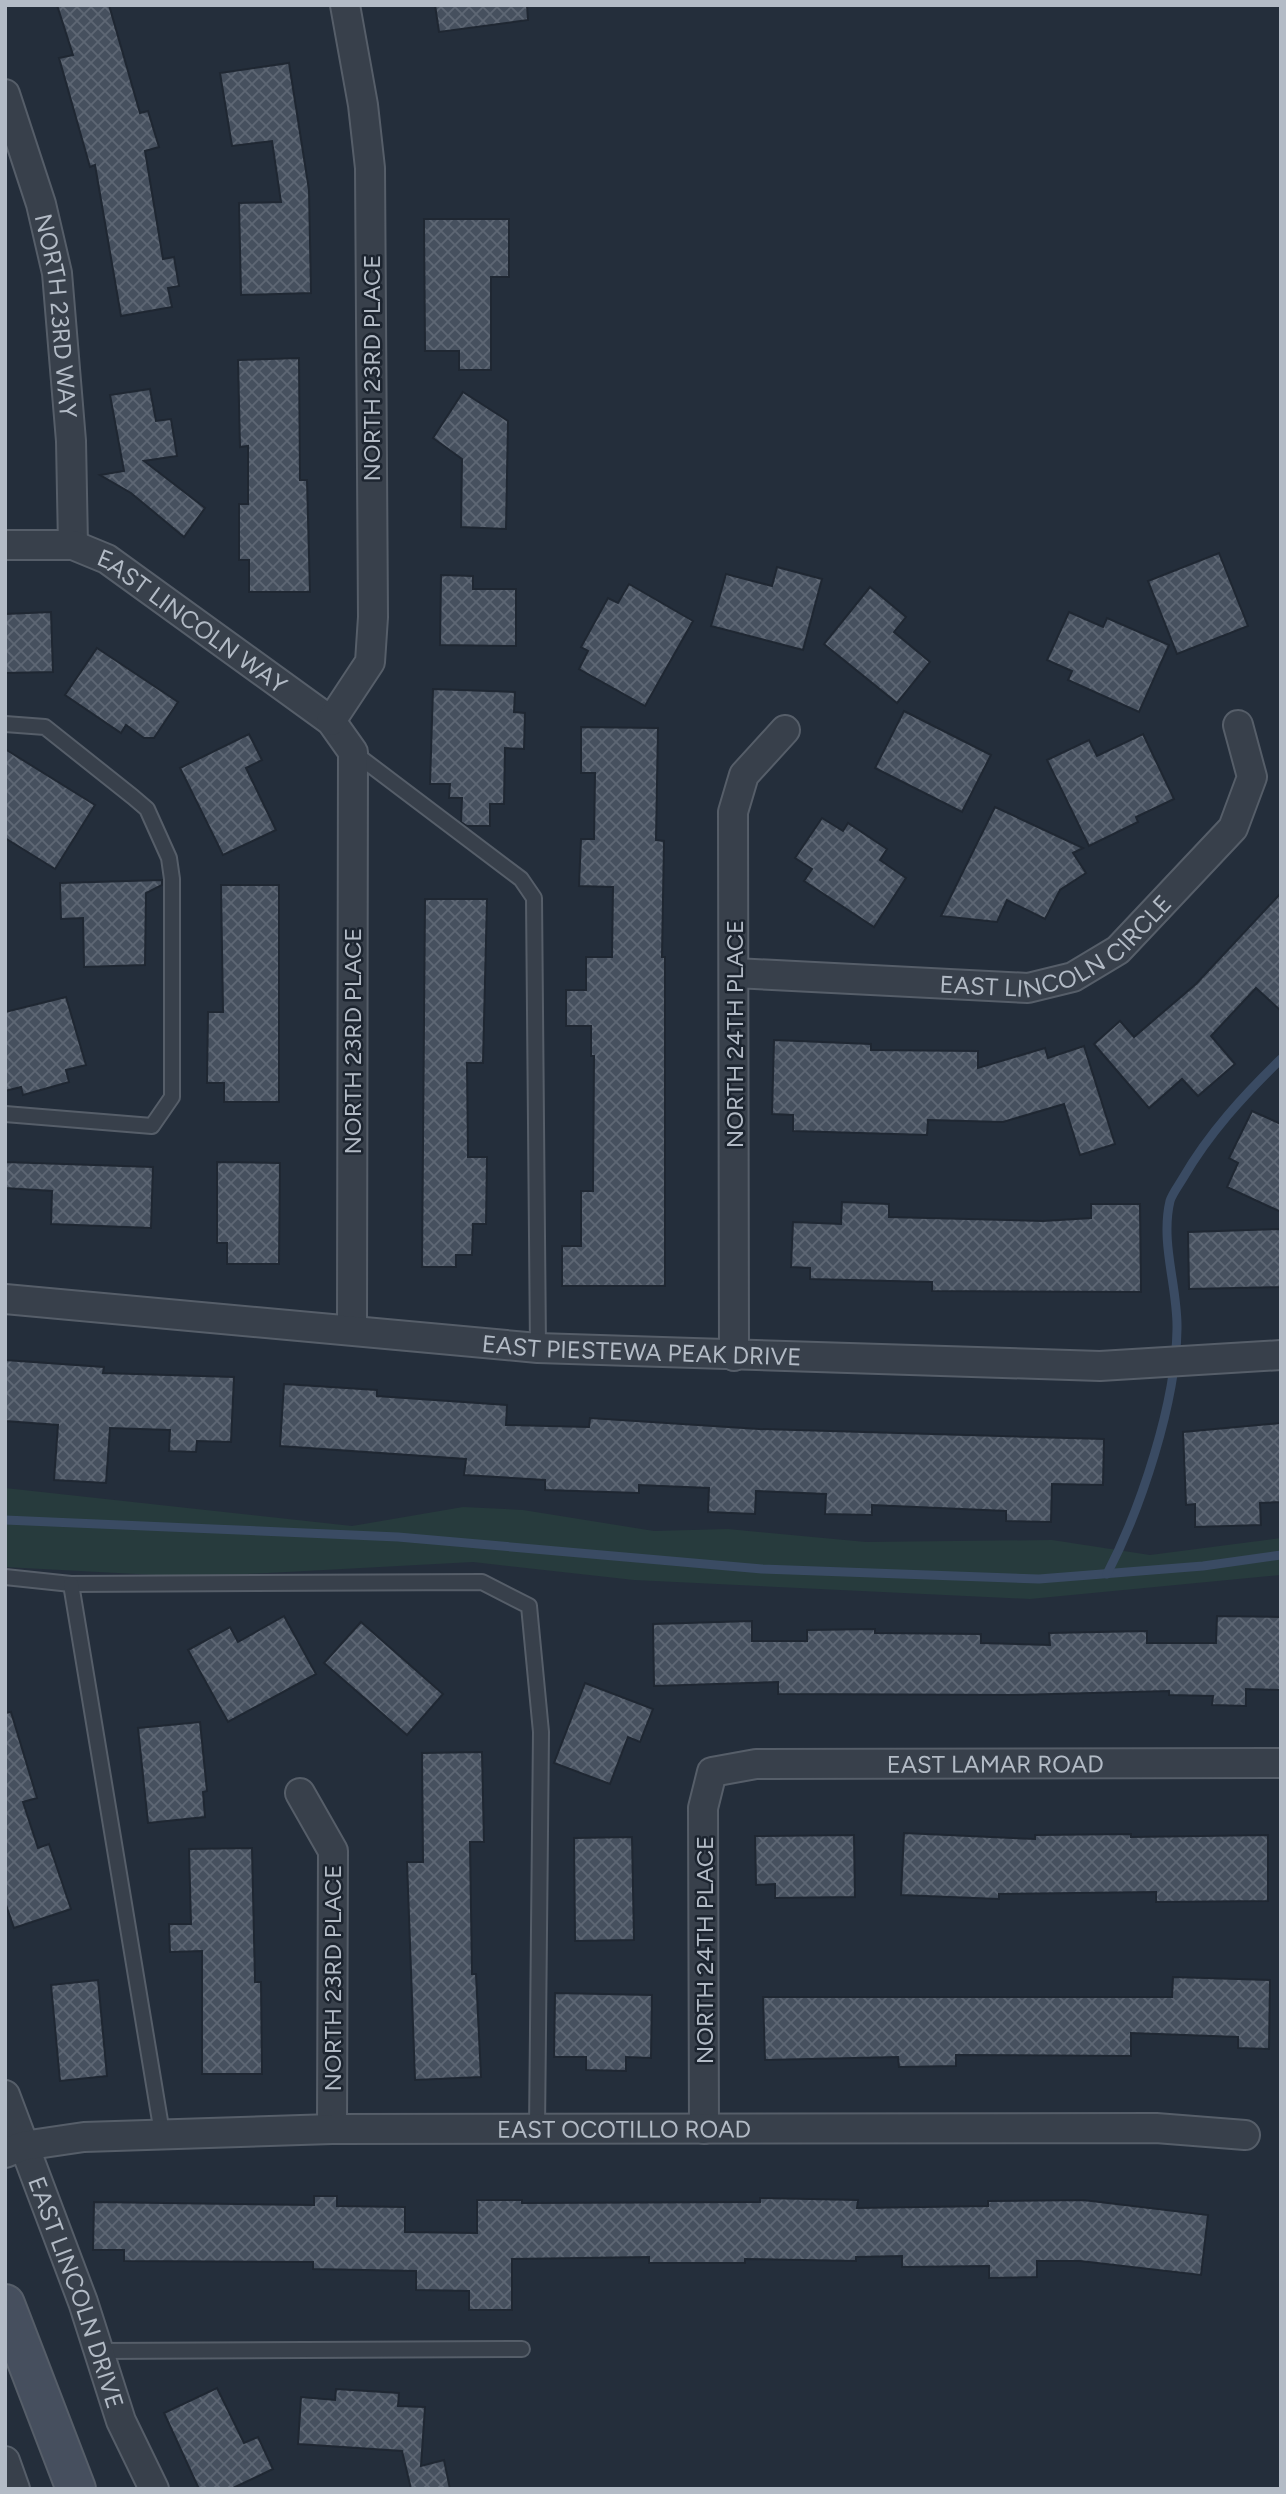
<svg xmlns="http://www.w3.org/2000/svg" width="1286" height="2494" font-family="Figtree,sans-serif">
<defs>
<pattern id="building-cross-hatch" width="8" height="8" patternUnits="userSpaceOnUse" patternTransform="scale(1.75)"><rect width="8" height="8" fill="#46505e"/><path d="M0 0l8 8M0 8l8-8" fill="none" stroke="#5e6774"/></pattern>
</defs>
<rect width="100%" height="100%" fill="#242e3b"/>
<path fill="#273b3d" d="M5 1488 352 1526 463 1507 523 1510 654 1531 728 1529 866 1542 1052 1540 1150 1555 1281 1538V1575L1030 1599 634 1580 473 1562 192 1577 5 1567Z"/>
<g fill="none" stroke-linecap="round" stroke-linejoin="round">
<g stroke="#3a4b63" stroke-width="9">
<path d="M5 1520 398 1537 762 1569 1039 1579 1203 1566 1281 1555"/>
<path d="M1107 1574C1141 1508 1176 1403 1177 1329 1178 1288 1160 1243 1170 1201 1172 1194 1179 1185 1183 1178 1209 1133 1244 1095 1281 1059"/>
</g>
</g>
<g fill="url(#building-cross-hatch)" stroke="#1f2732" stroke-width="2">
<path d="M57 5H109L140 113 148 111 159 147 145 151 163 259 174 257 179 286 168 288 172 307 121 316 95 165 90 167 59 58 73 55Z"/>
<path d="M435 5H527L528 20 439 32Z"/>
<path d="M289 63 309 190 311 293 241 295 239 203 281 202 272 141 232 146 220 73Z"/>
<path d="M424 219H509V277H491V370H459V351H425Z"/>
<path d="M299 358 300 480H307L310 592H249V560H239V504H248V446L240 447 238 360Z"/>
<path d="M150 389 156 421 171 419 177 456 144 461 205 508 184 537 131 493 100 475 124 471 110 395Z"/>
<path d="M463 392 508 421 506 529 461 527 462 459 433 438Z"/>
<path d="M1219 553 1248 626 1177 654 1148 581Z"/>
<path d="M777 567 822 579 803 650 711 626 726 574 772 586Z"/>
<path d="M441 575 473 576V589H516V646L440 645Z"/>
<path d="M629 584 693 621 645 706 579 669 588 651 581 647 608 598 618 603Z"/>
<path d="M870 587 906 617 894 632 930 662 897 703 824 644Z"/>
<path d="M51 612 53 672 5 673V614Z"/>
<path d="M1069 612 1103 627 1107 618 1169 645 1139 712 1068 680 1072 671 1047 660Z"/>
<path d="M97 648 178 702 154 738H144L126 725 121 733 65 695Z"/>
<path d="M433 689 515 692 514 712 525 713 524 749 505 748 504 804H490V826H467L461 822 462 798H449L450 784H430Z"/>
<path d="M904 711 991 755 962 812 875 768Z"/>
<path d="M581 727 658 728 656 840 664 841 662 957H665V1286H562V1246H581V1191H593L594 1056H591V1026H566V990H586V957H612L613 887 579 886 581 839H594L595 773H581Z"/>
<path d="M249 734 262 760 246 768 276 830 223 855 180 768Z"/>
<path d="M1143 734 1174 799 1136 817 1138 822 1089 846 1047 760 1089 740 1097 756Z"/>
<path d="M5 749 95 805 55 869 5 838Z"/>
<path d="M995 807 1083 848 1073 853 1086 873 1060 890 1045 919 1007 900 997 922 941 916Z"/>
<path d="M822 818 843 831 848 823 887 849 880 860 906 878 874 927 804 881 812 869 795 858Z"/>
<path d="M162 880V885L146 893 145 965 84 967 83 918 61 919 60 883Z"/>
<path d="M221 885H279V1102H224V1083H207L208 1012H223Z"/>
<path d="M1281 893V1011L1256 988 1211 1036 1235 1064 1198 1096 1182 1079 1149 1108 1094 1044 1120 1021 1134 1037 1196 984Z"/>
<path d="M425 899H487L483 1063H467L468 1157H487L486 1224H473L472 1255H456V1267H422Z"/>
<path d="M66 997 86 1065 66 1070 69 1082 23 1095 21 1087 5 1091V1012Z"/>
<path d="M774 1040 871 1044V1050L978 1051V1068L1045 1048 1048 1058 1084 1046 1115 1144 1080 1155 1064 1104 1003 1122 928 1120 927 1135 793 1131V1115L772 1114Z"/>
<path d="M1252 1111 1281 1124V1212L1227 1187 1238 1163 1229 1158Z"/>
<path d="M5 1162 153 1167 151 1228 51 1224 52 1191 5 1188Z"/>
<path d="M217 1162 280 1163 279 1264H227V1243H217Z"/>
<path d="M842 1202 889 1204V1217L1043 1221 1091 1218V1204H1140L1141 1292 932 1291V1282L810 1279V1268L791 1267 793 1222 841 1224Z"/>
<path d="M1281 1229V1287L1189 1289 1188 1232Z"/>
<path d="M5 1360 104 1367 103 1373 234 1377 231 1442 197 1441 196 1452 169 1451 170 1430 110 1428 106 1483 54 1480 58 1425 5 1421Z"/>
<path d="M284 1384 377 1390V1396L507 1405 506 1425 589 1427 590 1418 759 1429 1104 1439 1103 1485 1052 1484 1051 1522 1006 1521V1511L872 1505V1515L825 1514 826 1494 756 1491 755 1514 708 1512 709 1488 639 1485V1493L545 1490V1480L464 1475 466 1459 280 1446Z"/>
<path d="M1281 1423V1502L1260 1503 1261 1525 1195 1527V1504L1186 1505 1183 1432Z"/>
<path d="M284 1616 316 1674 228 1722 188 1650 230 1627 238 1642Z"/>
<path d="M1217 1616 1281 1617V1690L1246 1689V1706L1212 1705 1213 1696 1169 1695V1691L1012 1695 778 1694V1682L654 1686 653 1624 752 1621V1641H807V1630L875 1629V1633L981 1634V1643L1050 1645 1049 1633 1147 1631V1643H1216Z"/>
<path d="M361 1622 443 1694 407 1735 324 1663Z"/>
<path d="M585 1683 653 1709 640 1742 628 1737 610 1784 554 1763Z"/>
<path d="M11 1712 37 1798 23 1802 38 1848 49 1844 71 1909 14 1928 5 1902V1713Z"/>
<path d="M200 1722 207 1791 203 1792 205 1817 148 1823 138 1728Z"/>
<path d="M482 1752 484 1842H470L472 1974H476L481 2077 415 2080 407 1862H423L422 1753Z"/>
<path d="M904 1833 1035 1839V1835L1131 1834V1837L1268 1835V1901L1156 1902V1892L999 1894V1899L901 1895Z"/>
<path d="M854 1835 855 1897 775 1898V1884L756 1885 755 1836Z"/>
<path d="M632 1837 634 1940 575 1941 574 1838Z"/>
<path d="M252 1848 255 1982H261L262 2074H202V1951L170 1952 169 1924H191L189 1849Z"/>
<path d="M1173 1977 1270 1980 1269 2049 1238 2048V2037L1131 2033V2056L956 2055V2066L899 2067 898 2057 765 2060 763 1997H1172Z"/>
<path d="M98 1980 107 2076 60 2081 51 1985Z"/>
<path d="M555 1993 652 1995 651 2058 626 2057V2071L586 2070V2057H554Z"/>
<path d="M314 2196H337V2206L405 2207V2232L477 2233V2200H522V2203L760 2202V2198L858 2200 857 2208 988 2206V2201L1083 2200 1208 2215 1201 2275 1080 2261H1037V2277L989 2278V2266L902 2267V2256L856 2257V2261L745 2259V2263H649V2257L512 2259V2310H469V2291L416 2290V2271L313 2269V2262L124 2261V2250H93L94 2202 314 2205Z"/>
<path d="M217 2388 244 2443 258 2437 273 2469 231 2489H199L164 2413Z"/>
<path d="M336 2389 399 2393 398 2406 425 2407 421 2466 444 2460 450 2489H411L402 2451 298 2444 301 2397 335 2400Z"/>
</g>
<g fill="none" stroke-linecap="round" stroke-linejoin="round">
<g stroke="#565e69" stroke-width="18">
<g id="lane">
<path d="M5 724 45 727 133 797 147 809 169 858 172 879V1097L152 1126 5 1114"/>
<path d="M353 752 521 879 534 898 538 1348"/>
<path d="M5 1577 71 1584 482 1582 529 1606 541 1732 537 2129"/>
<path d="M71 1584 162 2133"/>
<path d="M99 2351 522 2349"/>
</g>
</g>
<g stroke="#565e69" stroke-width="32">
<g id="street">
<path id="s1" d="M5 94 41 204 57 273 71 441 73 545"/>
<path id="s2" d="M5 545H73L107 559 331 721 353 752 352 1329"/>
<path d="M331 721 370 662 373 617 370 168 363 105 345 5"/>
<path id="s3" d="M735 973 1028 988 1073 977 1118 950 1233 828 1252 777 1238 725"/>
<path id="s4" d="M5 1299 538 1348 1100 1366 1281 1355"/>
<path d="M734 1356 733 812 744 775 785 730"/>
<path d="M300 1793 333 1851 332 2129"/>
<path id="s5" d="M5 2095 83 2302 121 2421 154 2489"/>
<path id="s6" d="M704 2129 703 1808 712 1772 756 1764 1281 1763"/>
<path id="s7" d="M5 2153 23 2146 84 2137 332 2129 1156 2128 1245 2135"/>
<path d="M5 2461 15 2489"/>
</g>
</g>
<g stroke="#565e69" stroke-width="42">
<path id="secondary" d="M5 2304 76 2489"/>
</g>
<use href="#lane" stroke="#38404b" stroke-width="14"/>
<use href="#street" stroke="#38404b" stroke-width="28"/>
<use href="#secondary" stroke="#464f5e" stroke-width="38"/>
</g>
<g text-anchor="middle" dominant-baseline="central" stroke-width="5" stroke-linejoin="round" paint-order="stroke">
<g font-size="24" fill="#b3bbc6" stroke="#1d2530">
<text stroke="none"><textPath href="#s1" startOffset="229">NORTH 23RD WAY</textPath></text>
<text transform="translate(371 368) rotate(-90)">NORTH 23RD PLACE</text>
<text stroke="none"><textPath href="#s2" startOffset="210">EAST LINCOLN WAY</textPath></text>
<text stroke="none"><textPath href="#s3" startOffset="334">EAST LINCOLN CIRCLE</textPath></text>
<text transform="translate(734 1034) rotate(-90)">NORTH 24TH PLACE</text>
<text transform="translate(352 1041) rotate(-90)">NORTH 23RD PLACE</text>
<text stroke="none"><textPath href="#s4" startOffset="639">EAST PIESTEWA PEAK DRIVE</textPath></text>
<text stroke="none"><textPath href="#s6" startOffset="642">EAST LAMAR ROAD</textPath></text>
<text transform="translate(704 1950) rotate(-90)">NORTH 24TH PLACE</text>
<text transform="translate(332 1978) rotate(-90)">NORTH 23RD PLACE</text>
<text stroke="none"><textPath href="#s7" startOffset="621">EAST OCOTILLO ROAD</textPath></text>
<text stroke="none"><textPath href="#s5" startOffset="210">EAST LINCOLN DRIVE</textPath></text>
</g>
</g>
<rect width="1286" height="2494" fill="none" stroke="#b3bbc6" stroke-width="14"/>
</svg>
